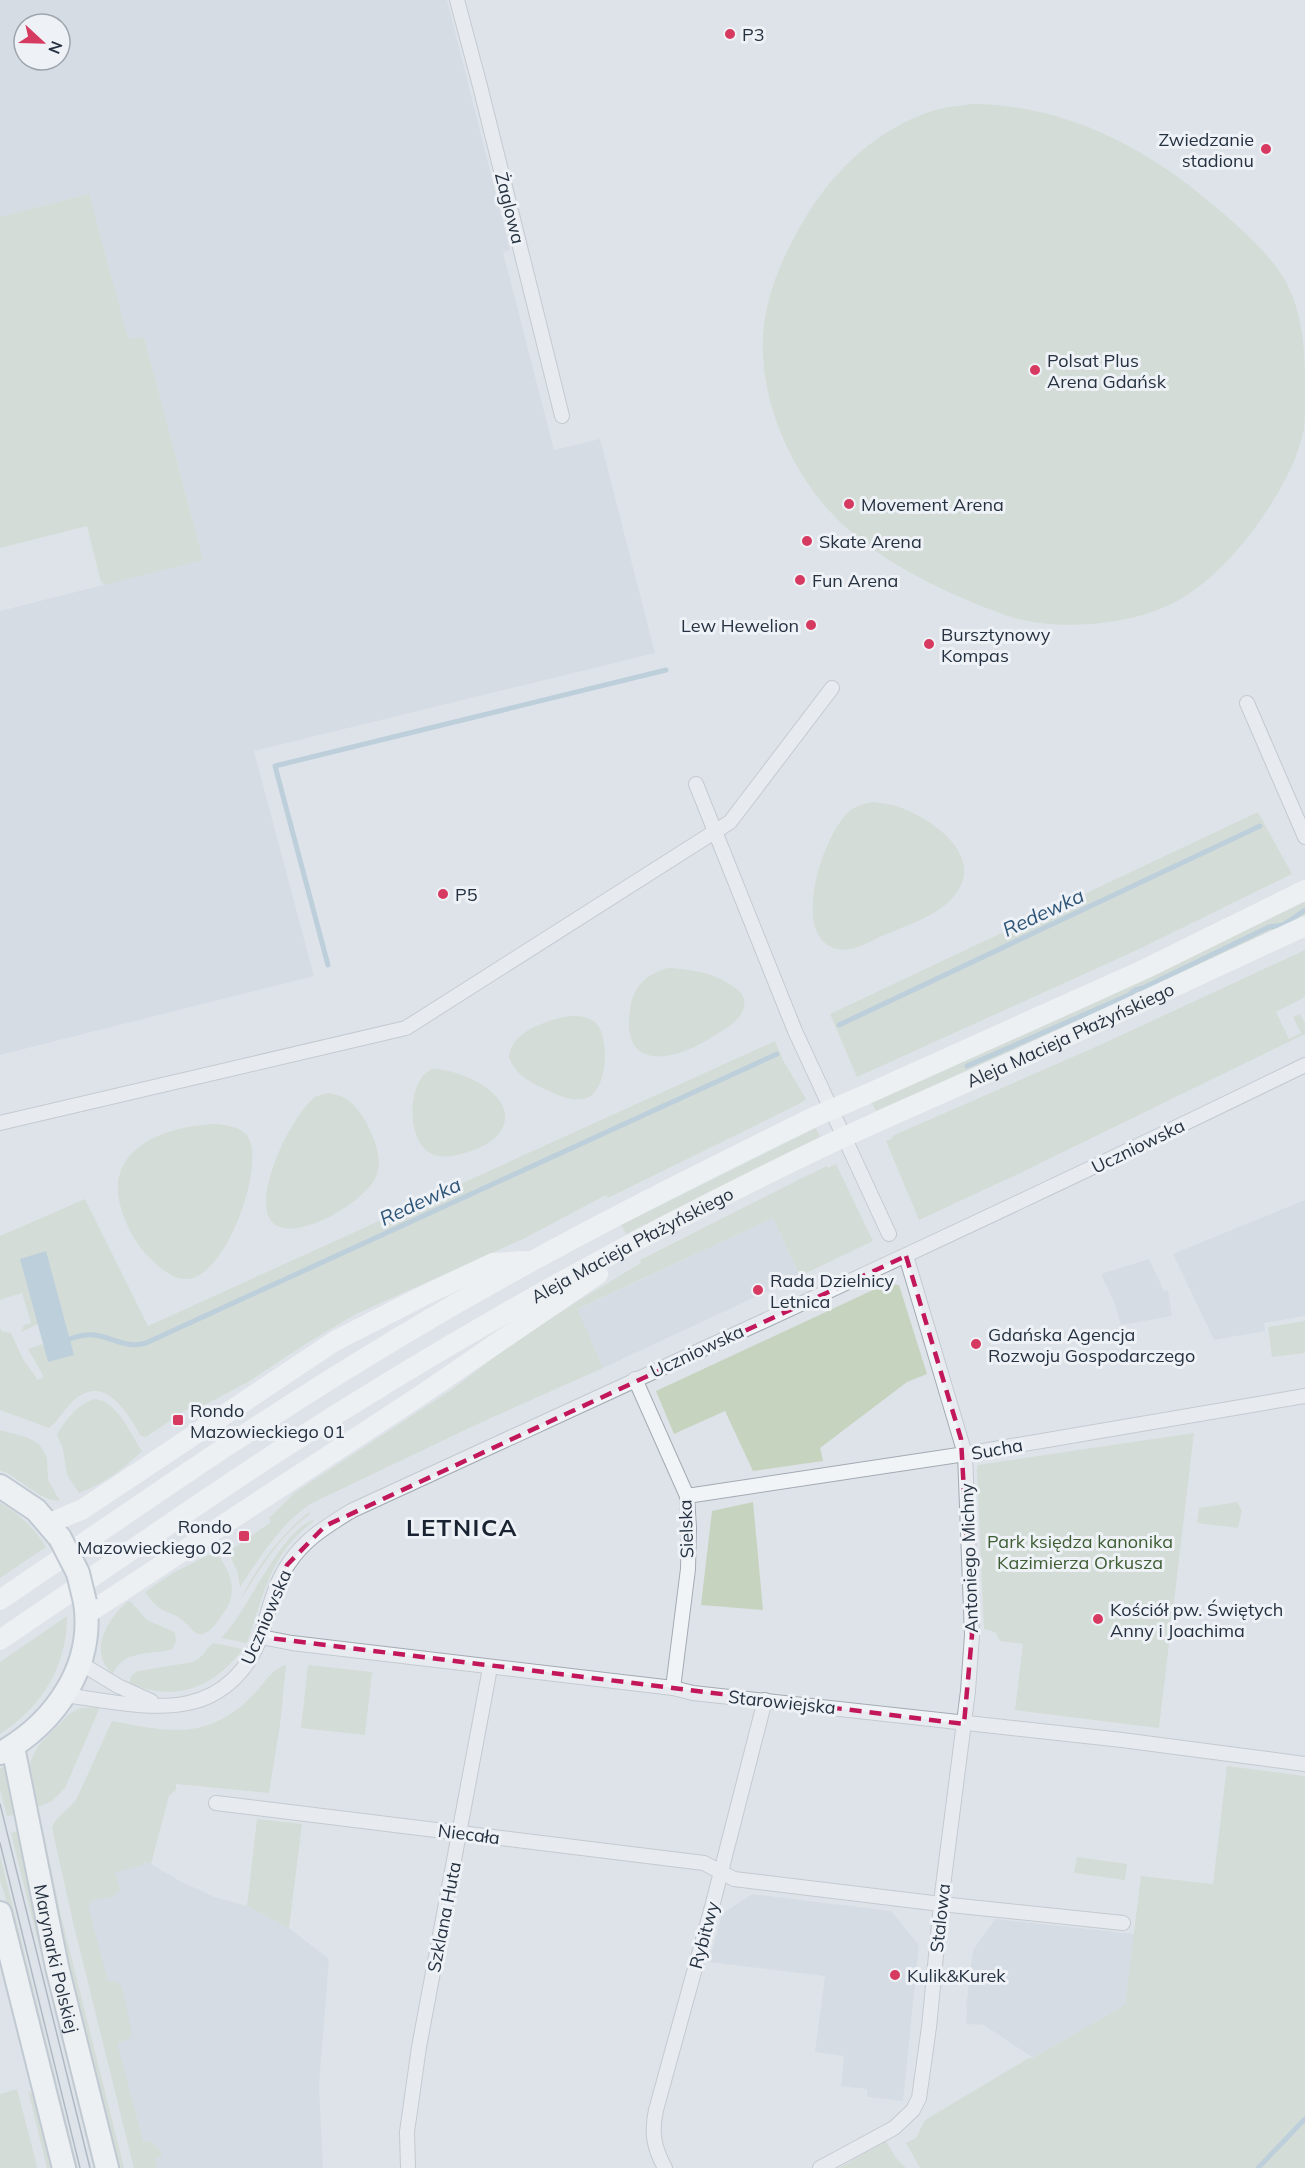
<svg xmlns="http://www.w3.org/2000/svg" width="1305" height="2168" font-family="Mulish,sans-serif">
<rect width="100%" height="100%" fill="#dee3e9"/>
<g fill="#ccd3db" fill-rule="evenodd">
<path d="M0 0H447L510 250 503 252 554 450 600 439 655 653 254 751 314 976 0 1055V611L203 560 144 337 128 340 89 195 0 217ZM24 24H60V60H24Z"/>
<path d="M1305 1200V1316L1264 1323 1265 1331 1214 1340 1173 1254Z"/>
<path d="M773 1218 800 1276 603 1368 576 1310Z"/>
<path d="M1149 1259 1164 1291 1168 1290 1172 1316 1121 1325 1114 1302 1101 1274Z"/>
<path d="M119 1852 151 1864 180 1881 214 1897 247 1906 289 1928 329 1959 319 2085 323 2168H134L73 1922Z"/>
<path d="M752 1894 891 1911 919 1945 903 2101 867 2097V2089L841 2086 844 2056 815 2052 825 1976 709 1962 722 1914Z"/>
<path d="M995 1919 1134 1934 1125 2005 1033 2058 984 2025 966 2024 967 2010 966 2009 973 1950Z"/>
</g>
<g fill="#c6d3bf">
<path d="M972 104C1071 105 1153 151 1225 215 1247 234 1272 257 1286 282 1305 319 1305 355 1305 395 1305 406 1305 418 1304 429 1297 465 1274 502 1252 532 1229 562 1199 592 1165 607 1123 625 1062 630 1018 619 1007 617 997 611 986 608 934 587 878 560 837 519 796 478 766 415 763 356 760 305 781 258 807 215 835 169 879 128 932 111 944 107 959 106 972 104Z"/>
<path d="M89 194 128 339 144 337 203 560 104 585 101 582 87 526 0 548V217Z"/>
<path d="M872 802C881 803 891 804 899 807 939 821 994 865 945 905 928 919 905 926 884 935 871 941 852 953 837 949 788 937 824 830 851 810 858 805 865 804 872 802Z"/>
<path d="M1258 812 1292 874 1137 950 857 1077 830 1014Z"/>
<path d="M1305 901V916L1247 945 876 1111 872 1103 1106 998Z"/>
<path d="M1305 950V997L1276 1012 1289 1039 1301 1033 1293 1017 1300 1014 1305 1023V1034L1018 1174 919 1220 886 1141 893 1138 892 1136 1100 1045Z"/>
<path d="M668 968C694 969 724 975 742 994 746 1002 745 1009 740 1016 734 1024 723 1030 714 1036 675 1062 617 1074 631 1004 635 984 649 973 668 968Z"/>
<path d="M569 1016C579 1016 588 1016 596 1023 610 1037 608 1090 587 1098 572 1103 555 1094 542 1088 528 1081 514 1073 509 1057 511 1031 548 1020 569 1016Z"/>
<path d="M775 1041 784 1062 806 1099 799 1104 608 1198 606 1195 523 1239 356 1314 307 1343 248 1382 195 1410 192 1406 146 1437 141 1436C127 1413 106 1373 74 1400 65 1408 59 1420 49 1428L0 1410V1326L1 1331 11 1333 23 1359 38 1380 44 1377 28 1349 43 1344 49 1362 20 1259 38 1324 21 1332 24 1325 31 1323 22 1293 0 1300V1236L85 1199 148 1326Z"/>
<path d="M432 1069C456 1068 514 1092 504 1124 501 1133 495 1139 487 1144 473 1151 450 1160 434 1155 405 1145 406 1080 432 1069Z"/>
<path d="M328 1093C347 1095 357 1106 366 1122 374 1138 383 1157 377 1174 370 1200 292 1247 271 1221 252 1196 292 1114 315 1097 319 1095 324 1094 328 1093Z"/>
<path d="M216 1124C227 1125 242 1127 248 1137 266 1166 225 1281 185 1279 174 1279 162 1270 154 1262 141 1251 130 1234 124 1217 98 1151 161 1126 216 1124Z"/>
<path d="M816 1128 820 1137 626 1234 621 1225Z"/>
<path d="M836 1164 873 1241 800 1276 773 1218 577 1309 603 1368 484 1421 310 1504C279 1526 261 1556 240 1587L237 1571 228 1552 271 1522 269 1518 294 1493 451 1390 509 1346 581 1299 641 1263 640 1260 802 1178 827 1166 828 1168Z"/>
<path d="M888 1283 899 1285 927 1374 907 1382 820 1448 823 1461 753 1471 725 1411 674 1434 656 1391Z"/>
<path d="M1305 1321V1353L1272 1357 1268 1327Z"/>
<path d="M95 1399C118 1402 130 1433 142 1451 125 1468 102 1485 79 1493L67 1475 63 1449 57 1435C64 1422 79 1402 95 1399Z"/>
<path d="M0 1430 29 1438 40 1445 47 1458 48 1480 60 1501C37 1500 21 1478 0 1470Z"/>
<path d="M1194 1433 1159 1728 1015 1710 1023 1644 1000 1641 995 1632 984 1629 977 1470 978 1465Z"/>
<path d="M753 1502 763 1610 701 1605 712 1511Z"/>
<path d="M1237 1502 1242 1511 1238 1528 1197 1523 1199 1508Z"/>
<path d="M0 1503C20 1514 34 1528 46 1547L0 1578Z"/>
<path d="M309 1512 310 1514C278 1537 260 1570 239 1602 256 1568 279 1536 309 1512Z"/>
<path d="M313 1520 314 1521C270 1553 264 1595 247 1643L221 1638C248 1612 279 1532 313 1520Z"/>
<path d="M216 1551C232 1575 240 1594 220 1618 216 1624 210 1632 203 1634 193 1636 188 1623 181 1619 174 1613 164 1613 157 1606 152 1602 149 1597 145 1592L173 1573Z"/>
<path d="M128 1601 131 1602 147 1620 172 1631 175 1633 176 1642 172 1649 166 1651C145 1654 122 1652 113 1674 87 1652 108 1618 128 1601Z"/>
<path d="M67 1616C67 1666 42 1707 0 1734V1662Z"/>
<path d="M213 1643 243 1649C213 1688 176 1703 129 1683L131 1676 138 1671 193 1662C203 1658 205 1650 213 1643Z"/>
<path d="M286 1665 280 1725 269 1793 176 1784V1790L169 1796 151 1864 143 1861 145 1864 115 1872 120 1890 114 1896 90 1901 88 1906 108 1982 116 1981 122 1987 132 2035 129 2039 117 2043 143 2141C154 2140 157 2147 163 2156L155 2158 157 2168H134L73 1922 52 1828C55 1817 69 1809 76 1800L112 1721C169 1732 208 1741 253 1695 264 1684 271 1669 286 1665Z"/>
<path d="M308 1665 372 1672 365 1735 301 1728Z"/>
<path d="M100 1707 65 1788 52 1801 34 1809 28 1776 31 1760 38 1746 69 1714 80 1708Z"/>
<path d="M5 1766 16 1815 7 1816 0 1790V1768Z"/>
<path d="M1227 1766 1305 1776V2168H920L906 2143 916 2138 925 2120 1029 2058H1033L1125 2005 1141 1876 1213 1884Z"/>
<path d="M257 1819 302 1824 289 1928 247 1906Z"/>
<path d="M42 1825 61 1916 124 2168H116L36 1826Z"/>
<path d="M18 1831 37 1921 97 2168H94L11 1833Z"/>
<path d="M0 1855 78 2168H74L15 1929 0 1880Z"/>
<path d="M1077 1857 1127 1864 1125 1880 1074 1873Z"/>
<path d="M17 2089 36 2162 37 2168H0V2094Z"/>
<path d="M28 2090 37 2098 55 2168H47Z"/>
<path d="M886 2141 896 2158 906 2168H839Z"/>
</g>
<path fill="#96b5cb" d="M46 1251 74 1355 48 1362 20 1259Z"/>
<g fill="none" stroke-linecap="round" stroke-linejoin="round">
<g stroke="#96b5cb" stroke-width="5">
<path d="M328 965 275 766 666 670"/>
<path d="M839 1025 1260 826"/>
<path d="M967 1066 1129 995 1135 990 1143 988 1269 927 1283 925 1305 910"/>
<path d="M70 1339C78 1336 86 1334 94 1335 112 1337 127 1349 146 1343L777 1054"/>
<path d="M1258 2168 1305 2119"/>
</g>
<g stroke="#a3aab3" stroke-width="16">
<g id="street">
<path d="M457 0 480 86 562 416"/>
<path d="M1247 703 1305 837"/>
<path d="M696 784 795 1031 889 1234"/>
<path d="M0 1123 406 1028 730 822 832 688"/>
<path d="M635 1379 687 1496 689 1528 688 1569 673 1688"/>
<path d="M687 1496 965 1454 1305 1396"/>
<path d="M261 1637 292 1643 673 1688 693 1693 1122 1740 1305 1764"/>
<path d="M80 1663 118 1686 151 1701"/>
<path d="M65 1695C101 1700 153 1711 188 1703 223 1696 250 1669 261 1635 269 1611 274 1584 289 1563 305 1539 327 1526 351 1511 670 1364 990 1219 1305 1065"/>
<path d="M216 1803 704 1863 734 1879 941 1904 1123 1923"/>
<path d="M408 2168 407 2132 419 2047 490 1668"/>
<path d="M665 2168C654 2148 651 2133 656 2110L713 1903 765 1700"/>
<path d="M820 2168 894 2128 913 2110 919 2098 929 2027 942 1894 968 1691 972 1635 965 1454 906 1256"/>
</g>
</g>
<g stroke="#9da9b5" stroke-width="26">
<g id="primary">
<path d="M0 1486 36 1510 60 1538"/>
<path id="s3" d="M13 1747 57 1967 107 2168"/>
<path d="M1 1753C55 1723 95 1666 85 1602"/>
<path d="M0 1913 64 2168"/>
</g>
</g>
<use href="#street" stroke="#f1f4f7" stroke-width="14"/>
<g stroke="#fff" stroke-width="20">
<path d="M865 1095 1145 969 1305 890"/>
<path id="s1" d="M877 1122 1023 1057 1305 926"/>
<path d="M50 1523 83 1509 335 1341 421 1297 493 1263 524 1261"/>
<path d="M0 1600C121 1518 240 1434 365 1358 510 1268 661 1192 814 1117"/>
<path d="M87 1614 421 1395 598 1274"/>
<path id="s2" d="M0 1640C95 1576 189 1509 285 1447 459 1335 640 1234 827 1145"/>
</g>
<use href="#primary" stroke="#fff" stroke-width="22"/>
<g stroke="#778493" stroke-width="1.5">
<path d="M0 1804 90 2168"/>
<path d="M0 1843 80 2168"/>
</g>
<g stroke="#9da9b5" stroke-width="26" stroke-linecap="butt">
<path id="primary-bridge" d="M60 1538 78 1573 85 1602"/>
</g>
<g stroke="#fff" stroke-width="20">
<path d="M814 1117 865 1095"/>
<path d="M827 1145 877 1122"/>
</g>
<use href="#primary-bridge" stroke="#fff" stroke-width="22"/>
</g>
<path d="M0 0H1305V2168H0ZM906 1256 961 1439 972 1635 964 1724 261 1637 287 1565 325 1526Z" fill="#dee3e9" fill-opacity=".55" fill-rule="evenodd"/>
<path fill="none" stroke="#c2185b" stroke-width="4.5" stroke-dasharray="12 8" stroke-linejoin="round" d="M906 1256 961 1439 972 1635 964 1724 261 1637 287 1565 325 1526Z"/>
<g fill="#d73a60" stroke="#eef2f6" stroke-width="2">
<circle cx="730" cy="34" r="6"/>
<circle cx="1266" cy="149" r="6"/>
<circle cx="1035" cy="370" r="6"/>
<circle cx="849" cy="504" r="6"/>
<circle cx="807" cy="541" r="6"/>
<circle cx="800" cy="580" r="6"/>
<circle cx="811" cy="625" r="6"/>
<circle cx="929" cy="644" r="6"/>
<circle cx="443" cy="894" r="6"/>
<circle cx="758" cy="1290" r="6"/>
<circle cx="976" cy="1344" r="6"/>
<rect x="172" y="1414" width="12" height="12" rx="3"/>
<rect x="238" y="1530" width="12" height="12" rx="3"/>
<circle cx="1098" cy="1619" r="6"/>
<circle cx="895" cy="1975" r="6"/>
</g>
<g text-anchor="middle" dominant-baseline="central" stroke-width="6" stroke-linejoin="round" paint-order="stroke">
<g font-size="18" fill="#263241" stroke="#eef2f6" text-anchor="start">
<text x="742" y="34">P3</text>
<text x="1254" y="139" text-anchor="end">Zwiedzanie<tspan x="1254" dy="21">stadionu</tspan></text>
<text x="1047" y="360">Polsat Plus<tspan x="1047" dy="21">Arena Gdańsk</tspan></text>
<text x="861" y="504">Movement Arena</text>
<text x="819" y="541">Skate Arena</text>
<text x="812" y="580">Fun Arena</text>
<text x="799" y="625" text-anchor="end">Lew Hewelion</text>
<text x="941" y="634">Bursztynowy<tspan x="941" dy="21">Kompas</tspan></text>
<text x="455" y="894">P5</text>
<text x="770" y="1280">Rada Dzielnicy<tspan x="770" dy="21">Letnica</tspan></text>
<text x="988" y="1334">Gdańska Agencja<tspan x="988" dy="21">Rozwoju Gospodarczego</tspan></text>
<text x="190" y="1410">Rondo<tspan x="190" dy="21">Mazowieckiego 01</tspan></text>
<text x="232" y="1526" text-anchor="end">Rondo<tspan x="232" dy="21">Mazowieckiego 02</tspan></text>
<text x="1110" y="1609">Kościół pw. Świętych<tspan x="1110" dy="21">Anny i Joachima</tspan></text>
<text x="907" y="1975">Kulik&amp;Kurek</text>
</g>
<g font-size="18" fill="#263241" stroke="#eef2f6">
<text transform="translate(510 208) rotate(76)">Żaglowa</text>
<text stroke="none"><textPath href="#s1" startOffset="212">Aleja Macieja Płażyńskiego</textPath></text>
<text transform="translate(1138 1146) rotate(-26)">Uczniowska</text>
<text stroke="none"><textPath href="#s2" startOffset="746">Aleja Macieja Płażyńskiego</textPath></text>
<text transform="translate(697 1351) rotate(-25)">Uczniowska</text>
<text transform="translate(997 1449) rotate(-10)">Sucha</text>
<text transform="translate(686 1529) rotate(-92)">Sielska</text>
<text transform="translate(969 1558) rotate(-92)">Antoniego Michny</text>
<text transform="translate(266 1617) rotate(-67)">Uczniowska</text>
<text transform="translate(782 1702) rotate(6)">Starowiejska</text>
<text transform="translate(469 1834) rotate(7)">Niecała</text>
<text transform="translate(444 1917) rotate(-79)">Szklana Huta</text>
<text transform="translate(940 1918) rotate(-84)">Stalowa</text>
<text transform="translate(704 1935) rotate(-75)">Rybitwy</text>
<text stroke="none"><textPath href="#s3" startOffset="216">Marynarki Polskiej</textPath></text>
</g>
<g font-size="18" fill="#3e5d33" stroke="#eef2f6">
<text x="1080" y="1541">Park księdza kanonika<tspan x="1080" dy="21">Kazimierza Orkusza</tspan></text>
</g>
<g font-size="20" font-style="italic" fill="#2e5577" stroke="#eef2f6">
<text transform="translate(1043 912) rotate(-25)">Redewka</text>
<text transform="translate(420 1201) rotate(-25)">Redewka</text>
</g>
<g font-size="24" font-weight="bold" letter-spacing="1.5" fill="#192331" stroke="#eef2f6">
<text x="462" y="1527">LETNICA</text>
</g>
</g>
<g transform="translate(42 42) rotate(112)"><circle r="28" fill="#eef2f6" stroke="#9ea5ae" stroke-width="1.5"/>
<path d="M0-4.5L10 22L0 15L-10 22Z" fill="#d73a60"/>
<text y="-9" font-size="16" font-weight="bold" text-anchor="middle" fill="#263241">N</text>
</g>
</svg>
